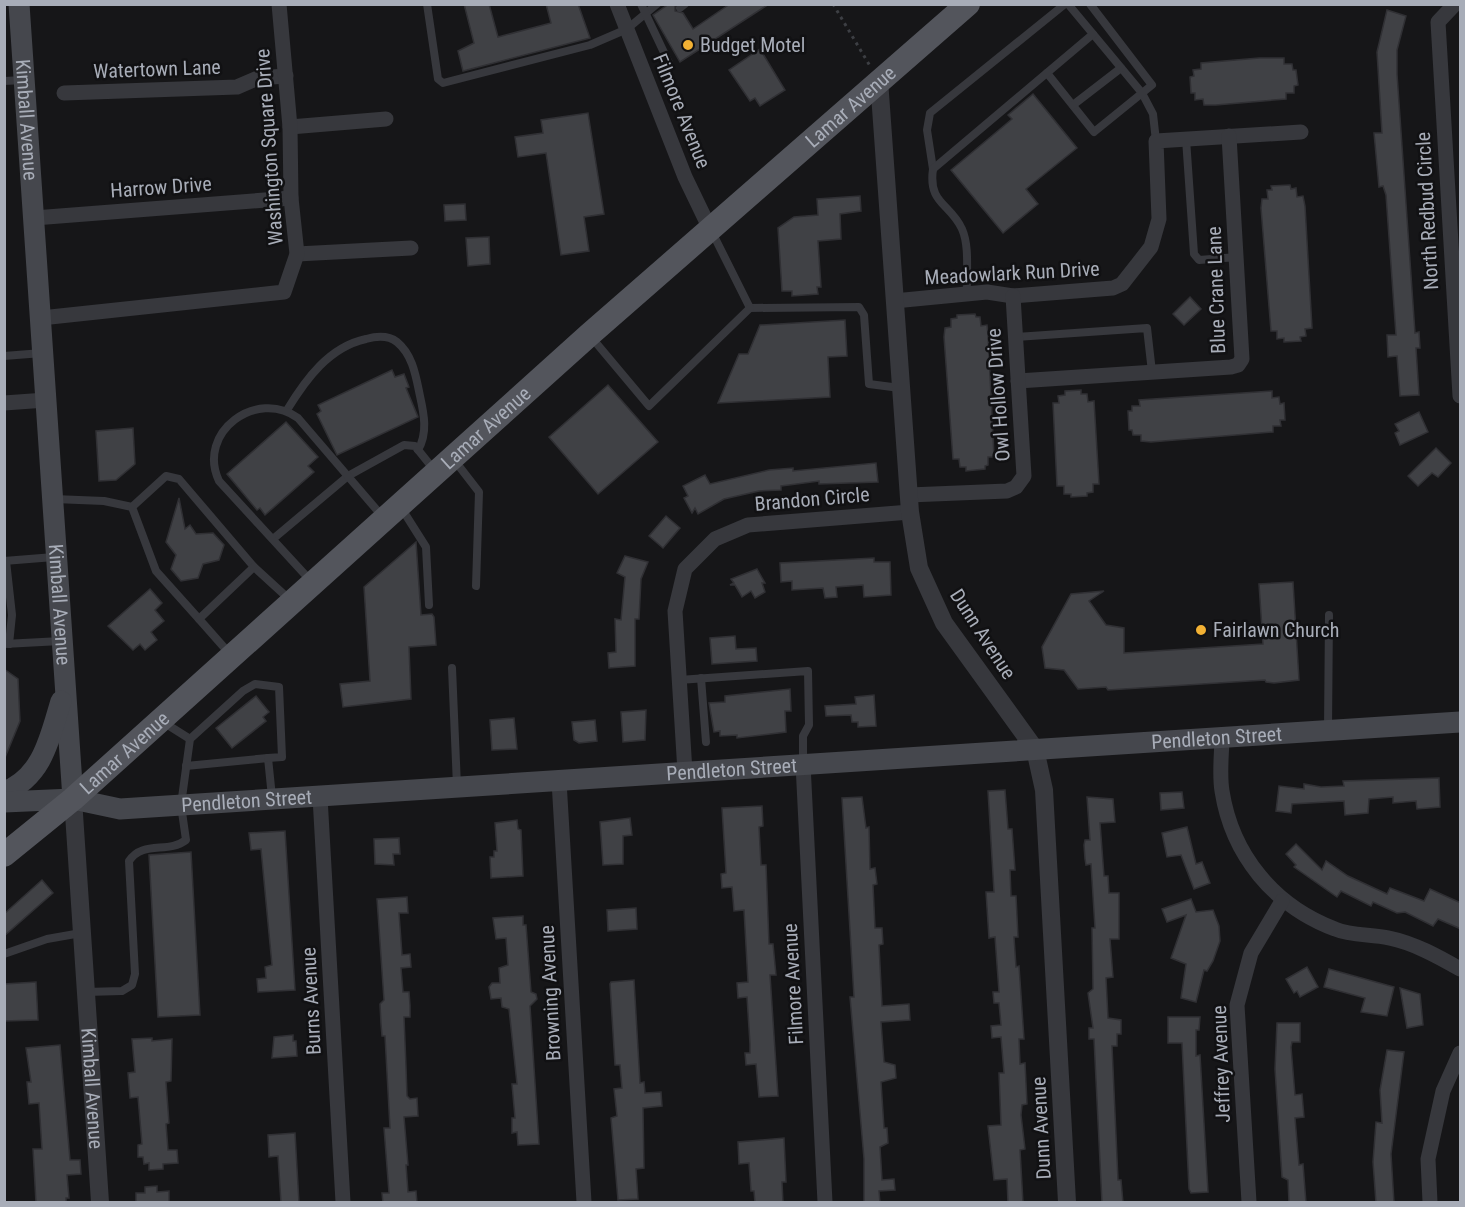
<svg xmlns="http://www.w3.org/2000/svg" width="1465" height="1207" font-family="'Roboto Condensed',sans-serif">
<rect width="100%" height="100%" fill="#161618"/>
<g fill="#404145" stroke="#303034" stroke-width="1.5">
<path d="M464 4H489L498 37 551 23 546 4H578L590 38 463 71 458 51 474 43Z"/>
<path d="M669 4H675V11L683 13 693 29 730 4H769L680 62 653 15Z"/>
<path d="M1387 10 1406 16 1397 50V74L1415 333 1419 332 1420 348H1416L1419 395 1400 396 1397 356 1388 357 1387 335H1396L1386 195 1383 186 1379 187 1374 133H1382L1377 52Z"/>
<path d="M760 49 785 90 760 106 755 98 750 101 729 70Z"/>
<path d="M1259 58H1284V64H1292L1293 70H1296L1298 85 1294 86V93H1286V99L1216 105H1204L1203 99 1195 100V93H1191L1190 77 1194 76 1193 70 1201 69V63Z"/>
<path d="M1033 94 1077 148 1026 189 1038 204 1003 233 951 170 1012 119 1008 115Z"/>
<path d="M588 113 604 214 584 217 589 251 561 255 546 153 518 157 515 137 543 133 541 120Z"/>
<path d="M1290 185 1291 189 1296 188 1297 197 1303 196 1305 206 1312 328 1305 329 1306 336 1300 337 1301 341 1284 342V338L1277 339V331H1271L1261 208 1262 199H1268L1267 190H1272L1271 186Z"/>
<path d="M860 196 861 211 840 214 841 239 818 241 821 287H817L818 294 792 296V291H782L778 228 794 217 818 215 817 199Z"/>
<path d="M465 204 466 220 445 221 444 205Z"/>
<path d="M489 237 490 264 468 266 466 238Z"/>
<path d="M1190 297 1201 309 1184 325 1173 314Z"/>
<path d="M975 314 976 317H980L981 326 987 325 988 335 994 457H988V465L985 466V469L966 471V467H960L959 459H953L944 337 945 328 951 327V319L957 318V315Z"/>
<path d="M845 320 847 356 828 357 830 397 718 403 739 354H748L760 325Z"/>
<path d="M392 370 395 377 404 374 409 387 406 388 418 417 337 455 317 414 321 411 318 405Z"/>
<path d="M608 385 658 442 598 494 549 437Z"/>
<path d="M1081 390V394H1087L1088 402 1094 401 1099 484H1093V492L1087 493V496L1071 497V494H1064V486H1057L1053 403H1059L1058 396 1065 395V391Z"/>
<path d="M1272 391V398L1279 397 1280 404 1284 403 1285 420H1280L1281 426H1273V432L1151 442 1141 441V435H1133L1132 430H1129L1128 411H1132V406H1140L1139 400Z"/>
<path d="M1419 412 1428 432 1400 445 1395 433 1399 431 1395 424Z"/>
<path d="M286 422 318 457 308 466 314 472 265 515 260 508 257 510 227 474Z"/>
<path d="M133 428 135 464 116 480 99 481 96 431Z"/>
<path d="M1436 448 1451 463 1438 477 1432 473 1418 486 1408 476Z"/>
<path d="M876 463 878 482 819 484V481L789 485 781 486V490L759 491 724 499 698 514 695 508 692 513 684 498 688 496 683 486 705 475 710 484 769 470 793 468V471Z"/>
<path d="M179 498 185 529 190 525 196 534 213 533 224 545 219 560 203 564 198 578 181 581 171 569 176 555 166 542Z"/>
<path d="M666 516 680 528 663 548 649 536Z"/>
<path d="M416 542 421 615 432 614 434 617 436 645 409 647 411 699 343 707 340 684 370 681 364 587Z"/>
<path d="M625 556 648 562 641 579 639 619H635V666L609 668 608 653 616 652 615 619 621 620 625 577 617 573Z"/>
<path d="M874 558V562H890L891 595 864 597 863 585 836 587 837 597 825 598 823 588 792 590V581L781 582 780 563Z"/>
<path d="M757 569 765 583H762L765 592 755 598 751 591 742 597 735 585H730L734 583 731 579Z"/>
<path d="M1293 582 1299 680 1274 683 1266 682 1265 680 1108 690 1106 687 1078 689 1064 670 1045 668 1042 647 1071 594 1104 591 1089 601 1106 625 1124 628V653L1263 644 1259 584Z"/>
<path d="M150 589 162 603 155 610 164 621 151 632 157 640 145 650 140 644 133 650 108 626Z"/>
<path d="M735 636 736 649 756 648 757 661 712 664 710 638Z"/>
<path d="M4 669 18 679 20 721 4 760Z"/>
<path d="M790 689 791 711H785L786 732 737 738V735L720 736V731L714 732 709 703 725 702V696Z"/>
<path d="M874 695 876 726 858 727V722H852L851 715 826 716 825 706 856 704 855 697Z"/>
<path d="M256 696 269 712 263 717 266 721 232 748 216 728Z"/>
<path d="M646 710 645 740 623 742 621 712Z"/>
<path d="M514 718 517 749 492 750 490 720Z"/>
<path d="M595 720 597 741 579 743 574 740 572 722Z"/>
<path d="M1439 778 1440 807 1417 809 1416 801 1393 803V797L1369 799 1368 813 1345 815 1344 801 1292 804 1291 813 1276 811 1279 786 1304 789V784L1321 787 1344 786 1343 781Z"/>
<path d="M1005 790 1008 829H1012L1015 870H1010L1011 896H1016L1018 937H1014L1016 967 1019 966 1024 1039H1019L1020 1064 1025 1063 1027 1104 1022 1105 1021 1115 1025 1149 1020 1150 1023 1203H1008L1007 1179 994 1180 988 1126 1001 1125 999 1073H1004L1001 1037 992 1038 991 1026 1001 1025 999 1003H994L993 992H999L995 937 989 938 986 892H994L988 791Z"/>
<path d="M1182 792 1184 808 1161 810 1160 793Z"/>
<path d="M862 797 866 828 869 827 870 869 875 868 877 884 873 885 875 928H882L883 944 879 945 882 1006 909 1004 910 1020 881 1022 884 1062 895 1065 896 1078 881 1082 884 1128H887L888 1143 880 1147 882 1180 894 1179 895 1190 879 1191 880 1203H864V1159L850 997H854L842 798Z"/>
<path d="M1087 797 1113 799 1115 822 1100 823 1104 876H1108L1109 893H1119V939H1110L1113 977 1106 978 1108 1018 1121 1020V1034H1117V1046H1112L1118 1180H1121L1123 1203H1102L1094 1039H1089V1028H1093L1088 993 1093 989 1092 928H1095L1091 864 1086 865 1085 859 1084 845 1085 840H1090Z"/>
<path d="M762 806 763 826 759 827 761 865H766L769 944H773L776 975H770L778 1096 759 1097 756 1064 746 1065 745 1053H750V1044L747 997 738 998 737 983 748 982 744 910 734 911 732 887 722 888 721 874 726 873 722 808Z"/>
<path d="M630 818 632 835 623 836V864L603 865 600 822Z"/>
<path d="M517 820 518 829 521 830 523 876 491 878 490 857H494V851H497L495 823Z"/>
<path d="M1187 827 1196 864 1202 862 1210 883 1194 889 1181 855 1167 857 1162 833Z"/>
<path d="M285 831 295 990 258 992 257 979 266 978 265 967 272 965 261 849 251 850 249 833Z"/>
<path d="M399 838 400 854H393L394 865 375 864 374 839Z"/>
<path d="M1296 844 1322 870 1326 861 1348 876 1387 894 1390 888 1424 901 1430 889 1461 903V929L1438 919 1433 926 1405 912 1397 913 1373 902 1371 906 1341 891 1337 897 1294 867 1296 865 1286 854Z"/>
<path d="M191 852 200 1015 158 1017 149 855Z"/>
<path d="M42 880 53 893 4 936V914Z"/>
<path d="M407 897 408 913H399L402 955 410 954 411 967 401 968 403 992H409L410 1005V1017H404L406 1067 407 1096 410 1099 417 1098 418 1116 404 1117 408 1165H406L408 1192 416 1191 417 1203H383L382 1193H389L384 1128H390L385 1036H382L381 1024 380 1004 384 1000 377 899Z"/>
<path d="M1191 899 1196 912 1213 910 1219 926 1220 941 1213 961 1207 971 1204 970 1196 1002 1181 998 1186 964 1171 958 1186 915 1167 922 1162 909Z"/>
<path d="M636 908 637 929 608 931 607 910Z"/>
<path d="M523 916V925H526L531 992 536 994 537 999 530 1006 539 1144 518 1145 517 1132 512 1133V1118H515L512 1084H517L509 1009 502 1007 501 998 491 999 489 987 492 983H500L499 968 508 965 506 938 496 939 493 918Z"/>
<path d="M1307 967 1318 987 1300 997 1297 991 1294 993 1286 979Z"/>
<path d="M1329 969 1394 987 1387 1016 1361 1012 1365 998 1324 987Z"/>
<path d="M634 980 640 1083 644 1082 645 1093 661 1092 662 1106 643 1108 644 1168 636 1169 638 1199 618 1200 611 1118 617 1116 614 1089 622 1088 620 1065H615L610 984 611 982Z"/>
<path d="M36 982 38 1020 4 1021V984Z"/>
<path d="M1400 988 1420 994 1423 1025 1407 1028Z"/>
<path d="M1168 1017H1200L1199 1030H1196V1056L1200 1055 1208 1192 1191 1193 1189 1189 1182 1043H1168Z"/>
<path d="M1277 1023H1300V1042H1292L1291 1047 1295 1095 1302 1094 1304 1117 1295 1118 1299 1165 1303 1164 1306 1203H1289L1288 1180 1282 1177 1275 1069Z"/>
<path d="M293 1035V1041H296L297 1056 272 1058 274 1037Z"/>
<path d="M152 1038V1041L172 1039 171 1081 166 1082 169 1123 166 1124 168 1150H177L178 1163 163 1164V1169L149 1170V1163L144 1164 143 1157H138V1145L142 1144 138 1097 130 1098 128 1073 135 1072 132 1039Z"/>
<path d="M60 1045 70 1160H80L81 1174 67 1175 69 1198H66V1203H36L33 1149H42L39 1103 29 1104 27 1082H31L26 1048Z"/>
<path d="M1387 1050 1404 1052 1391 1154 1394 1203H1376L1373 1162 1376 1122 1382 1123 1380 1090Z"/>
<path d="M295 1133 299 1203H281L278 1156 269 1157 268 1135Z"/>
<path d="M784 1138 786 1182H782L783 1203H755L754 1191H751L749 1163 739 1164 738 1142Z"/>
<path d="M157 1186V1192L169 1191V1203H136V1193H145V1187Z"/>
</g>
<g fill="none" stroke-linecap="round" stroke-linejoin="round">
<path stroke="#3d3f44" stroke-width="3" stroke-dasharray="3 4.5" stroke-linecap="butt" d="M833 4 870 66"/>
<g stroke="#37383d" stroke-width="8">
<path d="M427 4 438 79 443 83 590 45 627 29 657 4"/>
<path d="M641 4 669 63"/>
<path d="M680 8 685 4"/>
<path d="M1093 34 1142 93 1153 114 1156 141"/>
<path d="M1047 73 1094 132 1152 85 1090 4"/>
<path d="M4 81 24 80"/>
<path d="M1073 105 1121 68"/>
<path d="M1186 139 1194 254 1199 260 1237 257"/>
<path d="M933 169 927 130 930 113 1065 4"/>
<path d="M712 232 750 308 859 307 864 315 869 384 900 388"/>
<path d="M967 294C966 274 970 247 962 229 950 203 928 204 933 169L1093 34 1068 4"/>
<path d="M1016 337 1147 328 1152 372"/>
<path d="M592 338 649 406 750 308"/>
<path d="M4 356 42 353"/>
<path d="M287 410C306 379 329 347 366 339 377 336 388 335 397 342 413 355 416 377 420 396 424 414 428 433 418 450"/>
<path d="M455 461 479 492 476 586"/>
<path d="M54 499 104 501 132 507"/>
<path d="M402 509 426 547 429 605"/>
<path d="M273 539 348 476 404 445 415 446 435 471"/>
<path d="M4 561 54 557"/>
<path d="M6 561 12 615 9 644"/>
<path d="M310 580 219 481C196 432 257 388 298 418L382 516"/>
<path d="M199 619 156 571 132 507 166 476 179 479 254 567"/>
<path d="M4 644 61 641"/>
<path d="M229 653 199 619 254 567 289 599"/>
<path d="M452 668 457 786"/>
<path d="M701 678 706 742"/>
<path d="M679 680 808 671 809 725 803 736V764"/>
<path d="M163 722 190 739"/>
<path d="M1328 728 1329 615"/>
<path d="M186 766 268 758 272 797"/>
<path d="M4 954 47 939 81 933"/>
<path d="M86 992 122 991 132 985 135 974 129 861C143 840 168 854 186 840L181 805 190 739 243 691 255 684 279 687 282 757 268 758"/>
</g>
<g stroke="#37383d" stroke-width="15">
<path d="M617 4 685 177 711 231"/>
<path d="M1455 4 1438 22 1460 396"/>
<path d="M64 93 237 87 258 78 286 76"/>
<path d="M290 127 386 119"/>
<path d="M34 218 291 198"/>
<path d="M297 254 411 248"/>
<path d="M894 301 987 292 1013 296 1113 288 1122 284 1151 247 1159 219 1156 141 1301 132"/>
<path d="M41 318 284 292 297 254 291 198 290 127 279 4"/>
<path d="M1018 381 1231 367 1238 365 1242 359 1229 136"/>
<path d="M4 403 46 400"/>
<path d="M909 495 1007 491 1016 487 1024 476 1013 296"/>
<path d="M1222 735C1222 753 1219 773 1222 791 1232 855 1274 906 1335 929 1351 936 1372 934 1389 938 1414 943 1439 957 1460 969"/>
<path d="M803 764 825 1202"/>
<path d="M685 772 675 611 685 569 715 539 748 525 910 512"/>
<path d="M559 781 584 1202"/>
<path d="M320 797 343 1202"/>
<path d="M1249 1202 1237 1005 1251 953 1282 901"/>
<path d="M1430 1202 1428 1159 1443 1091 1460 1053"/>
</g>
<g stroke="#37383d" stroke-width="18">
<path d="M879 80 910 512 919 568 944 623 1035 749 1044 790 1067 1202"/>
<path id="s1" d="M73 799 100 1202"/>
</g>
<g stroke="#45474d" stroke-width="21">
<path id="s2" d="M19 4 73 799"/>
<path d="M4 792C43 777 50 737 61 701"/>
<path id="s3" d="M4 802 73 799 120 809 1460 722"/>
</g>
<path stroke="#53555c" stroke-width="24" id="s4" d="M4 855 73 799 589 335 968 4"/>
</g>
<g fill="#f2b134" stroke="#111113" stroke-width="2">
<circle cx="688" cy="45" r="6"/>
<circle cx="1201" cy="630" r="6"/>
</g>
<g text-anchor="middle" dominant-baseline="central" stroke-width="5" stroke-linejoin="round" paint-order="stroke">
<g font-size="20" fill="#a8adb8" stroke="#111113" text-anchor="start">
<text x="700" y="45">Budget Motel</text>
<text x="1213" y="630">Fairlawn Church</text>
</g>
<g font-size="20" fill="#a8adb8" stroke="#111113">
<text transform="translate(157 69) rotate(-2)">Watertown Lane</text>
<text stroke="none"><textPath href="#s4" startOffset="1130">Lamar Avenue</textPath></text>
<text transform="translate(682 111) rotate(68)">Filmore Avenue</text>
<text stroke="none"><textPath href="#s2" startOffset="116">Kimball Avenue</textPath></text>
<text transform="translate(269 147) rotate(-94)">Washington Square Drive</text>
<text transform="translate(161 187) rotate(-4)">Harrow Drive</text>
<text transform="translate(1427 211) rotate(-93)">North Redbud Circle</text>
<text transform="translate(1012 273) rotate(-3)">Meadowlark Run Drive</text>
<text transform="translate(1216 290) rotate(-92)">Blue Crane Lane</text>
<text transform="translate(998 395) rotate(-94)">Owl Hollow Drive</text>
<text stroke="none"><textPath href="#s4" startOffset="644">Lamar Avenue</textPath></text>
<text transform="translate(812 499) rotate(-5)">Brandon Circle</text>
<text stroke="none"><textPath href="#s2" startOffset="602">Kimball Avenue</textPath></text>
<text transform="translate(983 634) rotate(57)">Dunn Avenue</text>
<text stroke="none"><textPath href="#s3" startOffset="1216">Pendleton Street</textPath></text>
<text stroke="none"><textPath href="#s4" startOffset="158">Lamar Avenue</textPath></text>
<text stroke="none"><textPath href="#s3" startOffset="730">Pendleton Street</textPath></text>
<text stroke="none"><textPath href="#s3" startOffset="244">Pendleton Street</textPath></text>
<text transform="translate(793 984) rotate(-93)">Filmore Avenue</text>
<text transform="translate(550 993) rotate(-93)">Browning Avenue</text>
<text transform="translate(311 1001) rotate(-93)">Burns Avenue</text>
<text transform="translate(1221 1064) rotate(-92)">Jeffrey Avenue</text>
<text stroke="none"><textPath href="#s1" startOffset="290">Kimball Avenue</textPath></text>
<text transform="translate(1041 1128) rotate(-93)">Dunn Avenue</text>
</g>
</g>
<rect width="1465" height="1207" fill="none" stroke="#a8adb8" stroke-width="12"/>
</svg>
